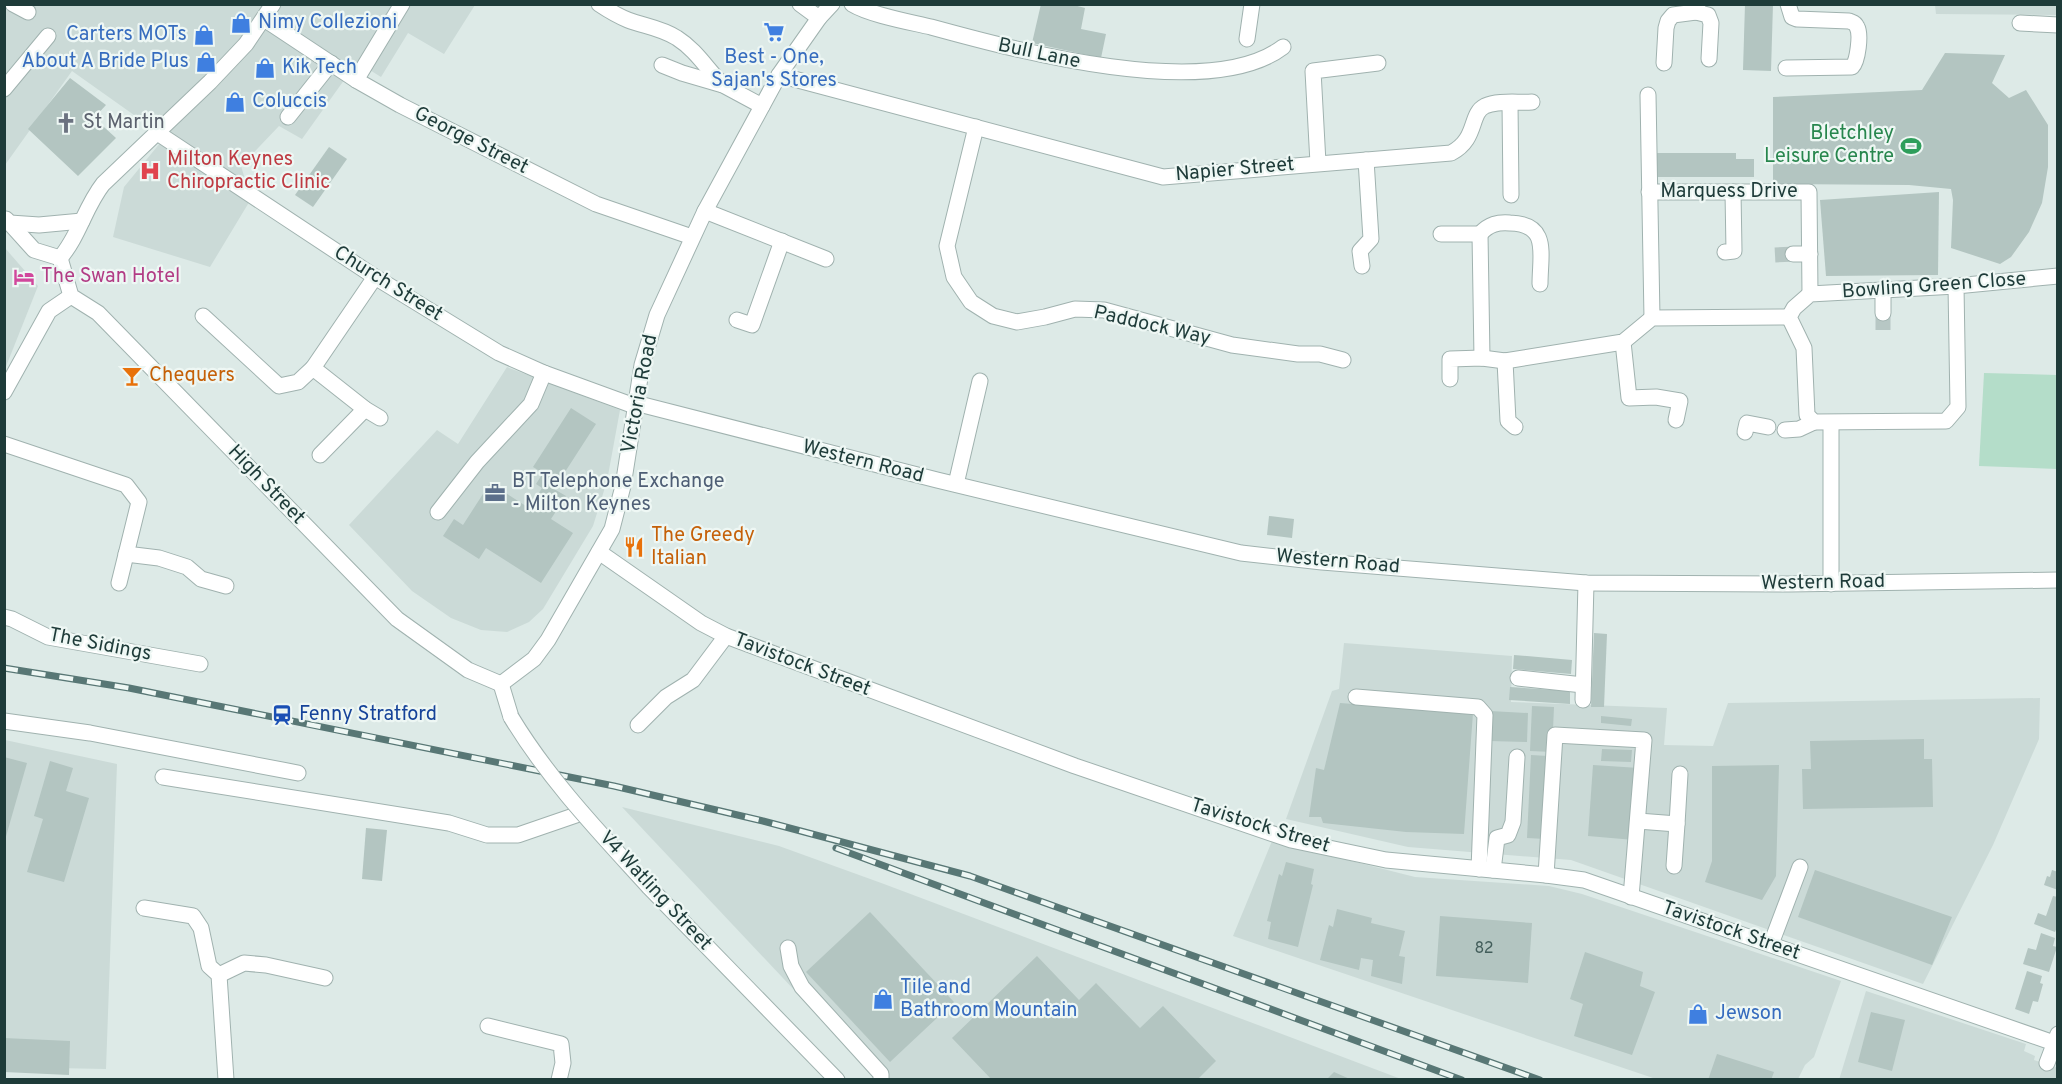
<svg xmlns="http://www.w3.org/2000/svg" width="2062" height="1084" font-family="Overpass,sans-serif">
<rect width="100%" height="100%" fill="#ddeae7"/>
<g fill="#cbdad7">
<path d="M5 5H475L444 54 408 33 381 77 357 62 302 139 279 126 241 166 251 199 210 267 113 237 124 187 165 137 72 71 5 165Z"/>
<path d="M1935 5H2057V15L1936 14Z"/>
<path d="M5 248 38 286 5 369Z"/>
<path d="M507 367 620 410 607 481 593 526 543 609 529 622 507 632 481 630 451 618 412 591 349 525 437 430 458 444Z"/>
<path d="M1344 643 1512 656 1511 702 1667 708 1664 745 1713 746 1728 703 2040 698 2039 739 1993 845 1923 984 1571 860 1408 847 1286 819 1332 691 1339 689Z"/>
<path d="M5 740 117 764 106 1069 5 1067Z"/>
<path d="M622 807 779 846 884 884 1401 1079H878Z"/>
<path d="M1272 841 1415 877 1549 886 1582 894 1841 981 1814 1057 1805 1065 1798 1079H1656L1233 936Z"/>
<path d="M1866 991 2026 1044 2024 1051 2035 1056 2034 1060 2058 1068 2057 1079 1839 1080Z"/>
</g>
<path fill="#b4ddc9" d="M1984 373 2057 375V469L1979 466Z"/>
<g fill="#b3c5c1">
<path d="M1041 4H1070L1085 8 1081 29 1106 34 1101 58 1032 43Z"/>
<path d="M1745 4H1773L1771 71 1743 70Z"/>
<path d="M1945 53 2005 55 1992 83 2009 98 2026 90 2048 125V167L2042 203 2029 232 2011 257 2000 264 1951 248 1953 200 1951 189 1909 185 1773 184V97L1922 90Z"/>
<path d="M70 78 106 105 94 118 116 138 78 176 28 129Z"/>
<path d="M329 147 347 159 313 207 295 195Z"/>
<path d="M1654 153H1736V159H1754V177H1654Z"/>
<path d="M1939 192 1938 275 1826 276 1820 200Z"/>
<path d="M571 408 596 424 554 489 566 496 551 519 573 533 541 583 486 548 479 559 443 536 454 519 463 525 490 483 529 508 542 488 536 484 543 473 533 467Z"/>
<path d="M1269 516 1294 519 1292 538 1267 535Z"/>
<path d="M1594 633 1607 634 1604 707H1591Z"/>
<path d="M1514 655 1572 660 1571 674 1513 669Z"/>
<path d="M1510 687 1570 691V704L1509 700Z"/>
<path d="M1340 703 1473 713 1464 834 1406 832 1323 823 1321 817H1309L1316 768 1324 770Z"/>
<path d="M1532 706 1554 707 1552 752 1530 751Z"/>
<path d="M1490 711 1528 713 1527 742 1489 741Z"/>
<path d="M1601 716 1632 719 1631 726 1601 723Z"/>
<path d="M1924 739V759H1932L1933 807 1803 809 1802 769H1811L1810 741Z"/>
<path d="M1602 749 1632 750 1631 762 1601 761Z"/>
<path d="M1531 755 1548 756 1545 839 1527 838Z"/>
<path d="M4 757 27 763 5 840H4Z"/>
<path d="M50 761 73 768 66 791 89 798 64 882 27 872 43 819 34 816Z"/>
<path d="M1593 765 1639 768 1634 840 1588 836Z"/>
<path d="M1779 765 1776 876 1762 900 1705 882 1712 861V766Z"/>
<path d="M366 828 387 830 382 881 362 879Z"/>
<path d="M1286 862 1314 869 1311 884 1313 885 1298 947 1268 939 1271 922 1267 921 1279 874 1282 876Z"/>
<path d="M1815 870 1952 917 1932 965 1798 917Z"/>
<path d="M2052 870 2058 872V890L2044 885 2047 876 2050 877Z"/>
<path d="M2053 896 2058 897V925L2055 932 2034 924 2038 913 2046 916Z"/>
<path d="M1337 909 1372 918 1371 923 1405 931 1399 956 1405 957 1402 984 1371 976 1373 960 1361 958 1359 970 1320 960 1329 925 1333 927Z"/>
<path d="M870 912 954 1002 890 1062 806 972Z"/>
<path d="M1440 916 1532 923 1528 983 1436 976Z"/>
<path d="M2041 933 2055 938 2053 946 2057 947 2049 972 2023 964 2028 948 2036 950Z"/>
<path d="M1585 952 1643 972 1640 986 1655 992 1632 1055 1574 1036 1583 1004 1570 999Z"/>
<path d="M1037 956 1079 1000 1096 983 1140 1028 1163 1006 1216 1061 1197 1080H992L952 1038Z"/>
<path d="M2027 971 2042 976 2040 983 2043 984 2038 1002 2033 1001 2029 1014 2015 1009Z"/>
<path d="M1871 1012 1905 1020 1892 1071 1858 1062Z"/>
<path d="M4 1038 70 1041 69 1075 4 1072Z"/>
<path d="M1717 1054 1774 1072 1771 1080H1708Z"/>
<path d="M1334 1072 1352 1080H1326Z"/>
</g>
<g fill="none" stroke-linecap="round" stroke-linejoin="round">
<g stroke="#b7c7c4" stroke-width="15" stroke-dasharray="15 8" stroke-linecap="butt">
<path d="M1775 255 1793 254"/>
<path d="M1883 330V313"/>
</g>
<g stroke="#a0b2af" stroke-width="17">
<g id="minor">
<path d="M13 4 28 12"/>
<path d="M599 4C608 10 618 16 628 20 644 26 662 28 677 38 696 50 707 69 723 85"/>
<path d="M800 4 819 18"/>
<path d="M852 4C870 15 910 22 931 27 1015 50 1209 103 1283 47"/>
<path d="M1696 12 1708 15 1711 23 1709 59"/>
<path d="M264 19 356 80 400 105 596 204 692 237"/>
<path d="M2020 23 2058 25"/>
<path d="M1247 39 1252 4"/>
<path d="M1664 63 1666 28 1668 21 1673 15 1696 12 1698 4"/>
<path d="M662 65 682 73 723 85 762 106"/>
<path d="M1786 68 1852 67C1858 61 1861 34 1857 27 1855 22 1854 23 1849 21L1797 19 1792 17 1788 4"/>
<path d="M779 75 1163 177 1451 153C1478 139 1469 114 1485 106 1498 100 1518 103 1532 102"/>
<path d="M356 80 402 4"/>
<path d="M4 89 48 36"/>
<path d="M1648 95 1652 318"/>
<path d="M1510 103 1511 195"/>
<path d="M288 117 331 63"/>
<path d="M976 127 947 246 954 277 971 302 993 316 1017 322 1045 317 1075 309 1104 310 1232 345 1298 354H1320L1343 360"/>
<path d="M156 132 375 277 499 353 544 373 629 404 643 405 937 480 1241 553 1322 562 1586 583 1789 584 2058 580"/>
<path d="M1318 163 1313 71 1378 63"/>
<path d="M1649 192H1809L1810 294"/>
<path d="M705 211 826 259"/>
<path d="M6 219 34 250 60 258"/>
<path d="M10 223 39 225 82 221"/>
<path d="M1441 234H1480L1482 358"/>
<path d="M1480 234C1489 224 1498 222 1510 223 1550 224 1540 254 1540 284"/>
<path d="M1725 252 1734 251 1733 192"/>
<path d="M1793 254H1810"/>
<path d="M60 258 71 296 98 313 397 619 468 670 501 684"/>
<path d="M60 258C79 236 85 207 103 184L210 82 246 44 273 4"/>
<path d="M1362 266 1360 251 1371 239 1366 160"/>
<path d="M1956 286 1958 407 1946 421 1814 422 1807 415 1804 348 1789 317 1794 308 1810 294 1956 286 2058 276"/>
<path d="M1883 291V313"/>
<path d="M203 316 279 386 298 382 313 368 365 409 380 418"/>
<path d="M737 320 752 325 782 241"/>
<path d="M1623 342 1629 398 1656 397 1680 401 1676 420"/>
<path d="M1505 361 1508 421 1515 427"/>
<path d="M313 368 375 277"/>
<path d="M1450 379V359L1482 358 1505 361 1623 342 1652 318 1789 317"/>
<path d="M4 392 49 311 71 296"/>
<path d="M1785 430 1799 429 1814 422"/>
<path d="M1745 432 1747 423 1768 427"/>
<path d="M4 444 126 485 139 502 119 583"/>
<path d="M320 455 365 409"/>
<path d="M956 484 980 381"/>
<path d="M438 512 477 462 531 404 544 373"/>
<path d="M599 552 701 623 726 636 1075 766 1291 840 1386 860 1546 875 1584 880 2054 1043"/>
<path d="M126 554 159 558 187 567 201 579 226 586"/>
<path d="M1831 584V423"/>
<path d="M4 617 12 619 48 637 200 664"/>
<path d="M1518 678 1583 685"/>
<path d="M501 684 534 659 548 640 612 529 623 486 642 365 657 315 705 211 779 75 819 18 832 4"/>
<path d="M501 684 511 717"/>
<path d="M1356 697 1478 707 1485 715 1479 869"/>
<path d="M1583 700 1586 583"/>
<path d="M4 721 90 733 298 773"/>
<path d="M638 725 666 697 693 680 726 636"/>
<path d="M163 777 449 823 487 835H518L582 813"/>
<path d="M1638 821 1677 824 1674 866"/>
<path d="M1677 824 1680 774"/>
<path d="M1493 870 1497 838 1508 835 1513 822 1517 757"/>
<path d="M1546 875 1555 735 1644 740 1631 897"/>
<path d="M649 887 837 1080"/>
<path d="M144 908 193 916 201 928 209 966 219 975 226 1080"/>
<path d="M1771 944 1800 867"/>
<path d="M788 948 791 966 802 987 881 1074V1080"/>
<path d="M219 975 244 963 266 965 325 978"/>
<path d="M488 1026 561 1044 563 1063 559 1080"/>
<path d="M2047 1063 2058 1034"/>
</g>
</g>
<use href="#minor" stroke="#fff" stroke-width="15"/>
<g stroke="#587775" stroke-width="7">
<g id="rail">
<path d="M4 668 129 688 614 786 763 821 970 876 1540 1080"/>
<path d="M836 848 1462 1080"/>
</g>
</g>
<use href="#rail" stroke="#eef7f4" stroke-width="4.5" stroke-dasharray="14" stroke-linecap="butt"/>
<g stroke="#a0b2af" stroke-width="17" stroke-linecap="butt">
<path id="minor-bridge" d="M511 717C549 780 600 833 649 887"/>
</g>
<use href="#minor-bridge" stroke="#fff" stroke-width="15"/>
</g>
<defs>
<g id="shop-bare" transform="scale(1.62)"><path d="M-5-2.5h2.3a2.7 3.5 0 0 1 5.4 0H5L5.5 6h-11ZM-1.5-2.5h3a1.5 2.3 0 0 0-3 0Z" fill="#3f7fe0" stroke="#eef7f4" stroke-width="2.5" paint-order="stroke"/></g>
<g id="supermarket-bare" transform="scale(1.62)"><path d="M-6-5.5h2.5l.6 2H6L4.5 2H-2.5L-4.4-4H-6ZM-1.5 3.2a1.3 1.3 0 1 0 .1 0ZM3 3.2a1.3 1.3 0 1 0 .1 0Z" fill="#3f7fe0" stroke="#eef7f4" stroke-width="2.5" paint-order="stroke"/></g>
<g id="church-bare" transform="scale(1.62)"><path d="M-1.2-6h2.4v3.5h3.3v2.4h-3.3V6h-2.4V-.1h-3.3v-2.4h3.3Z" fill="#6b7280" stroke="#eef7f4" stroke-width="2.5" paint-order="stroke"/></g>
<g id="stadium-bare" transform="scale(1.62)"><path d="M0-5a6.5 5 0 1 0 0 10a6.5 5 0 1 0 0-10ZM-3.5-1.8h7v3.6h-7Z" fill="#2e9e5b" stroke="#eef7f4" stroke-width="2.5" paint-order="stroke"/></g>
<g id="hospital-bare" transform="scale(1.62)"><path d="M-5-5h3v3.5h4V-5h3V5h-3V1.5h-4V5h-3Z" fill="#e0444e" stroke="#eef7f4" stroke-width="2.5" paint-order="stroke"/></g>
<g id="hotel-bare" transform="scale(1.62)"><path d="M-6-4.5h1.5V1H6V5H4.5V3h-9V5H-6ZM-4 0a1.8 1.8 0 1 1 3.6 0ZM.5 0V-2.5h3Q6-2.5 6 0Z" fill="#d1479c" stroke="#eef7f4" stroke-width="2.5" paint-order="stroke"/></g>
<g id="bar-bare" transform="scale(1.62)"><path d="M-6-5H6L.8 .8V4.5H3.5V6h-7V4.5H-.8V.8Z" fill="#e8710a" stroke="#eef7f4" stroke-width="2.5" paint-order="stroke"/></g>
<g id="office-bare" transform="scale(1.62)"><path d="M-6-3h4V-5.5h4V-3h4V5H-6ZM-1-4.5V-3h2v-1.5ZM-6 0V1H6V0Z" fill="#5c6f8a" stroke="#eef7f4" stroke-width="2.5" paint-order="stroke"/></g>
<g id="restaurant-bare" transform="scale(1.62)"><path d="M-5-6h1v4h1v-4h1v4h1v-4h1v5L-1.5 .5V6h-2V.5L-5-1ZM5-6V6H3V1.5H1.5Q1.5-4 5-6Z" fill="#e8710a" stroke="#eef7f4" stroke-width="2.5" paint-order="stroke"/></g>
<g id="station-bare" transform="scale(1.62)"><path d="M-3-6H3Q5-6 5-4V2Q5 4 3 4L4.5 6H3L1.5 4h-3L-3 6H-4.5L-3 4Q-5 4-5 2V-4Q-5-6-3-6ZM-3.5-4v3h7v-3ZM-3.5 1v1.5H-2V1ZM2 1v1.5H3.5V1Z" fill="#1a4fb4" stroke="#eef7f4" stroke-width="2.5" paint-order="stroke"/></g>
</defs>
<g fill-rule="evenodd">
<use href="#shop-bare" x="241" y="23"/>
<use href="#supermarket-bare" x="774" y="32"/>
<use href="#shop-bare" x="204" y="35"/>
<use href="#shop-bare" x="206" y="62"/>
<use href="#shop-bare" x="265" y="68"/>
<use href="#shop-bare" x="235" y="102"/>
<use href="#church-bare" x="66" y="123"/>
<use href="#stadium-bare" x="1911" y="146"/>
<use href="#hospital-bare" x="150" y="171"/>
<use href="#hotel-bare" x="24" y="277"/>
<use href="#bar-bare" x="132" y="376"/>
<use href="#office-bare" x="495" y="493"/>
<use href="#restaurant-bare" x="634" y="547"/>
<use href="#station-bare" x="282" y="715"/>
<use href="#shop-bare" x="883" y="999"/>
<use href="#shop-bare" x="1698" y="1014"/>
</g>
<g text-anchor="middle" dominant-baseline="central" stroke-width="4.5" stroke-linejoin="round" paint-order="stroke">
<g font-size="16" fill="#435e5b">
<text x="1484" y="949">82</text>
</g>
<g font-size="20" fill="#366cbe" stroke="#eef7f4" text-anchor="start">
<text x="258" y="23">Nimy Collezioni</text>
<text x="187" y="35" text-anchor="end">Carters MOTs</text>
<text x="774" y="58" text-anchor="middle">Best - One,<tspan x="774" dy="23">Sajan's Stores</tspan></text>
<text x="189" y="62" text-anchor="end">About A Bride Plus</text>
<text x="282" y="68">Kik Tech</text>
<text x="252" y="102">Coluccis</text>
<text x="900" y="988">Tile and<tspan x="900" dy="23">Bathroom Mountain</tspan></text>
<text x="1715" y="1014">Jewson</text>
</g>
<g font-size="20" fill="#1e3b39" stroke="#eef7f4">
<text transform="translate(1039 54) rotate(12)">Bull Lane</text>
<text transform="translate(471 141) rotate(27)">George Street</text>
<text transform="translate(1235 170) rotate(-5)">Napier Street</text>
<text x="1729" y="192">Marquess Drive</text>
<text transform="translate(388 284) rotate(32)">Church Street</text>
<text transform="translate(1934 286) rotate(-4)">Bowling Green Close</text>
<text transform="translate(1152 326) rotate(13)">Paddock Way</text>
<text transform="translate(640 394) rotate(-79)">Victoria Road</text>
<text transform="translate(863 462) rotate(14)">Western Road</text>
<text transform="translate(266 485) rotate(46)">High Street</text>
<text transform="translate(1338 562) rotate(5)">Western Road</text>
<text transform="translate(1823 583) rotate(-1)">Western Road</text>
<text transform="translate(100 645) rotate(11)">The Sidings</text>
<text transform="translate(802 665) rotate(21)">Tavistock Street</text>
<text transform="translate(1260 826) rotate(17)">Tavistock Street</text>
<text transform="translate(655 891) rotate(47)">V4 Watling Street</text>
<text transform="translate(1731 931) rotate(19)">Tavistock Street</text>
</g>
<g font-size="20" fill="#5b616d" stroke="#eef7f4" text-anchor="start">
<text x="83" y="123">St Martin</text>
</g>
<g font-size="20" fill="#27864d" stroke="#eef7f4" text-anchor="end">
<text x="1894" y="134">Bletchley<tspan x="1894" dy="23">Leisure Centre</tspan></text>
</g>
<g font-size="20" fill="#be3a42" stroke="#eef7f4" text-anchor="start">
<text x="167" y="160">Milton Keynes<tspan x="167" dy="23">Chiropractic Clinic</tspan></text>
</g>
<g font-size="20" fill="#b23c85" stroke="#eef7f4" text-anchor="start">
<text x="41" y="277">The Swan Hotel</text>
</g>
<g font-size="20" fill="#c56008" stroke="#eef7f4" text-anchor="start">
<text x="149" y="376">Chequers</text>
<text x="651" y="536">The Greedy<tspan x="651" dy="23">Italian</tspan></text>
</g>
<g font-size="20" fill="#4e5e75" stroke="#eef7f4" text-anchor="start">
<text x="512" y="482">BT Telephone Exchange<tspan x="512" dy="23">- Milton Keynes</tspan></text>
</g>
<g font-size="20" fill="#164399" stroke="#eef7f4" text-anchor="start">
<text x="299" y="715">Fenny Stratford</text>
</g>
</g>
<rect width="2062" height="1084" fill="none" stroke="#1e3b39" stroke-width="12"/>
</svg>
